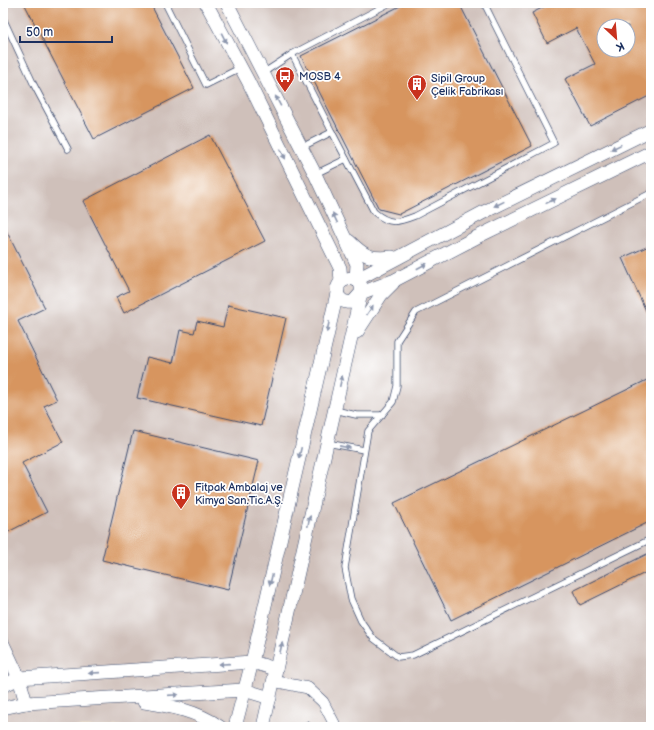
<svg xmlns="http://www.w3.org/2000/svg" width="654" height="730" font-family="'Balsamiq Sans',sans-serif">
<rect width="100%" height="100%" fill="#fff"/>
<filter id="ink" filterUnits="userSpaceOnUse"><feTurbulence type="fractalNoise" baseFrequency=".025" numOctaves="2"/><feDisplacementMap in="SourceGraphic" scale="8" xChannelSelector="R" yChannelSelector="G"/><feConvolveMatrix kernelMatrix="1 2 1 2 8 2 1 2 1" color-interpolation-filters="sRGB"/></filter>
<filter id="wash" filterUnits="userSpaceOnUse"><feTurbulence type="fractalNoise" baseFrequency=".012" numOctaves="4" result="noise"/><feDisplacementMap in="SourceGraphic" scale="16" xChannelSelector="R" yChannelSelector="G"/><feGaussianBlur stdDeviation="0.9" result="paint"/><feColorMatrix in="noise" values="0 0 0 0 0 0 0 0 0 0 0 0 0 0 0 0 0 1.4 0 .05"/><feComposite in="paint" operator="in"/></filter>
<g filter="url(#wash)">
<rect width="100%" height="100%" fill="#f1e0c1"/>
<path fill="#cfc0ba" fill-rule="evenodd" d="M3 3H651V727H3ZM604 26H628V50H604Z"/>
<g id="blocks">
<g fill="#d7955e" fill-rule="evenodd">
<path d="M24 3H150L194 88 94 139Z"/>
<path d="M406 3H459L532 146 399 214 379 209 301 56Z"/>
<path d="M542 3H651V95L590 126 565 79 595 64 576 28 547 43 532 13 544 7ZM604 26H628V50H604Z"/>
<path d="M210 135 265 241 124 313 116 297 129 291 83 201Z"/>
<path d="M3 224 45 308 18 321 57 400 44 406 63 442 22 463 47 512 8 532 3 523Z"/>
<path d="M651 245V322L622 258Z"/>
<path d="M228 305 286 318 261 426 137 398 147 357 173 363 180 330 194 333 197 321 223 327Z"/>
<path d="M651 378V521L451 620 394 503Z"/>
<path d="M133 431 259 461 228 590 102 560Z"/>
<path d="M651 552V570L580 605 573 591Z"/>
</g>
</g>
</g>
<g filter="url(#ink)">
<use href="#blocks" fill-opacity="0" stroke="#3b4a6d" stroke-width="1"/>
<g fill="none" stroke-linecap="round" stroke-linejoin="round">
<g stroke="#3b4a6d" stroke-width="7">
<g id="service">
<path d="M165 3 206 85 240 68"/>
<path d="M3 18 34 85 68 149"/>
<path d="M263 73 292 54"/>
<path d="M332 132 374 212C390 225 397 223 415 216L554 143 484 3"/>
<path d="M302 147 332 132 292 54 390 3"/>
<path d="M315 174 346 159"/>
<path d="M651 193 416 312 397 341V386L393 402 368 431 345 568 351 599 361 621 373 638 398 657 413 655 651 539"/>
<path d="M335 410 356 415H382"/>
<path d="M327 443 364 450"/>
<path d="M303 727 307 725 308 727"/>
</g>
</g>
<g stroke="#3b4a6d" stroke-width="12">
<path id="minor" d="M273 681 308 688 323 702 336 727"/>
</g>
<g stroke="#3b4a6d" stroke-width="14">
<g id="tertiary">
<path d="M206 3 248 81 340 268 341 282"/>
<path d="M227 3 315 174 357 264 356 280"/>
<path d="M349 241C364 256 371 260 392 257"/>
<path d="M356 280 486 211 651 130"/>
<path d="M357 332 381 295 393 283"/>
<path d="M3 644 19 678 26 703"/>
<path d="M3 686 19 678 252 662 276 669"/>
<path d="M144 702C171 706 197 711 220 727"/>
<path d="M3 708 26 703 244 690 270 698"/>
<path d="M235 727 252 662 338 289"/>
<path d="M263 727 361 293C365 268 328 279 339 297 342 302 348 303 353 302L361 293 395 280 477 237 651 152"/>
</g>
</g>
<use href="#service" stroke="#fff" stroke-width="5.5"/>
<use href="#minor" stroke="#fff" stroke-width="11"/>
<use href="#tertiary" stroke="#fff" stroke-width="13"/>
</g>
<defs><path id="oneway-solid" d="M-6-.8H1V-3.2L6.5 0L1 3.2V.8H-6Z"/></defs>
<g fill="#8d97ae">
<use href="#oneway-solid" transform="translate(224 38) rotate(63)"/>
<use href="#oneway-solid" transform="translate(278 101) rotate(-118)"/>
<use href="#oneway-solid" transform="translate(616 147) rotate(154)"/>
<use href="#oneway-solid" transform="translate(283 154) rotate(63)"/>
<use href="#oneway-solid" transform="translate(551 201) rotate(-26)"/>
<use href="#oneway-solid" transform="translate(499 204) rotate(154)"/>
<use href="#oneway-solid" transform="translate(335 218) rotate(-115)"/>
<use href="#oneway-solid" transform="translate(422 266) rotate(-28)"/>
<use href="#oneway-solid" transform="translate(370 310) rotate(-56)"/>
<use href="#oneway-solid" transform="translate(328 327) rotate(103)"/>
<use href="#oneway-solid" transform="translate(341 381) rotate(-77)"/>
<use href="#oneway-solid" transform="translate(345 447) rotate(11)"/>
<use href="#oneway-solid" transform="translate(300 453) rotate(103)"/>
<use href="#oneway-solid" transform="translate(309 521) rotate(-77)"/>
<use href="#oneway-solid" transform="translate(271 580) rotate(103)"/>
<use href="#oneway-solid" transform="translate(281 648) rotate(-77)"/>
<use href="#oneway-solid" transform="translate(224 664) rotate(176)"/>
<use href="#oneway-solid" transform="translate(94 673) rotate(176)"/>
<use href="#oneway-solid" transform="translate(173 695) rotate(-4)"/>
</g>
</g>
<defs>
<g id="bus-pin" transform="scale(1)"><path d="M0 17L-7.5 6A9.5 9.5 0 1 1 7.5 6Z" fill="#c8321e" stroke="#fff"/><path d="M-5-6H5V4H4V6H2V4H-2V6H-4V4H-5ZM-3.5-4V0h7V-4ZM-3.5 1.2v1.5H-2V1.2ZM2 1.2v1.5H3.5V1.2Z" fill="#fff"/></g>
<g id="building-pin" transform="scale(1)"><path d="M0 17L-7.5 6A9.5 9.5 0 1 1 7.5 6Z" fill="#c8321e" stroke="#fff"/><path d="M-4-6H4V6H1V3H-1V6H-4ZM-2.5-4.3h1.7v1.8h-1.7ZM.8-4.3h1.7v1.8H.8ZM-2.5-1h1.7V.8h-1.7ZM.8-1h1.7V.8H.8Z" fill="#fff"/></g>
</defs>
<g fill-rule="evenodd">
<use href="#bus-pin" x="285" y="76"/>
<use href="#building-pin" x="417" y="84"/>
<use href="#building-pin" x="181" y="493"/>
</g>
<g text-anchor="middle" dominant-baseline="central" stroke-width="3.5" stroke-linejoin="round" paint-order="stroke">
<g font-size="11" fill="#1b2f5e" stroke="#fff" text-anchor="start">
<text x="299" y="76">MOSB 4</text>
<text x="431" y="78">Sipil Group<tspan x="431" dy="13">Çelik Fabrikası</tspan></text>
<text x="195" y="487">Fitpak Ambalaj ve<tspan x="195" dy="13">Kimya San.Tic.A.Ş.</tspan></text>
</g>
</g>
<rect width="654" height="730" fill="none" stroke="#fff" stroke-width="16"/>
<g transform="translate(616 38) rotate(154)"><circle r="19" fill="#ffffff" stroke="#a4acbf"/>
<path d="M0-3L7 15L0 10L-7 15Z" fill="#c8321e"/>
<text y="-6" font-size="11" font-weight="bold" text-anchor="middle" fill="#1b2f5e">K</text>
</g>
<path d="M20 36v6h92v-6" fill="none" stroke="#1b2f5e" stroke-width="2"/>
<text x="26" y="36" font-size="12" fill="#1b2f5e" stroke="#ffffff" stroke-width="3" paint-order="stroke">50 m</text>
</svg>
